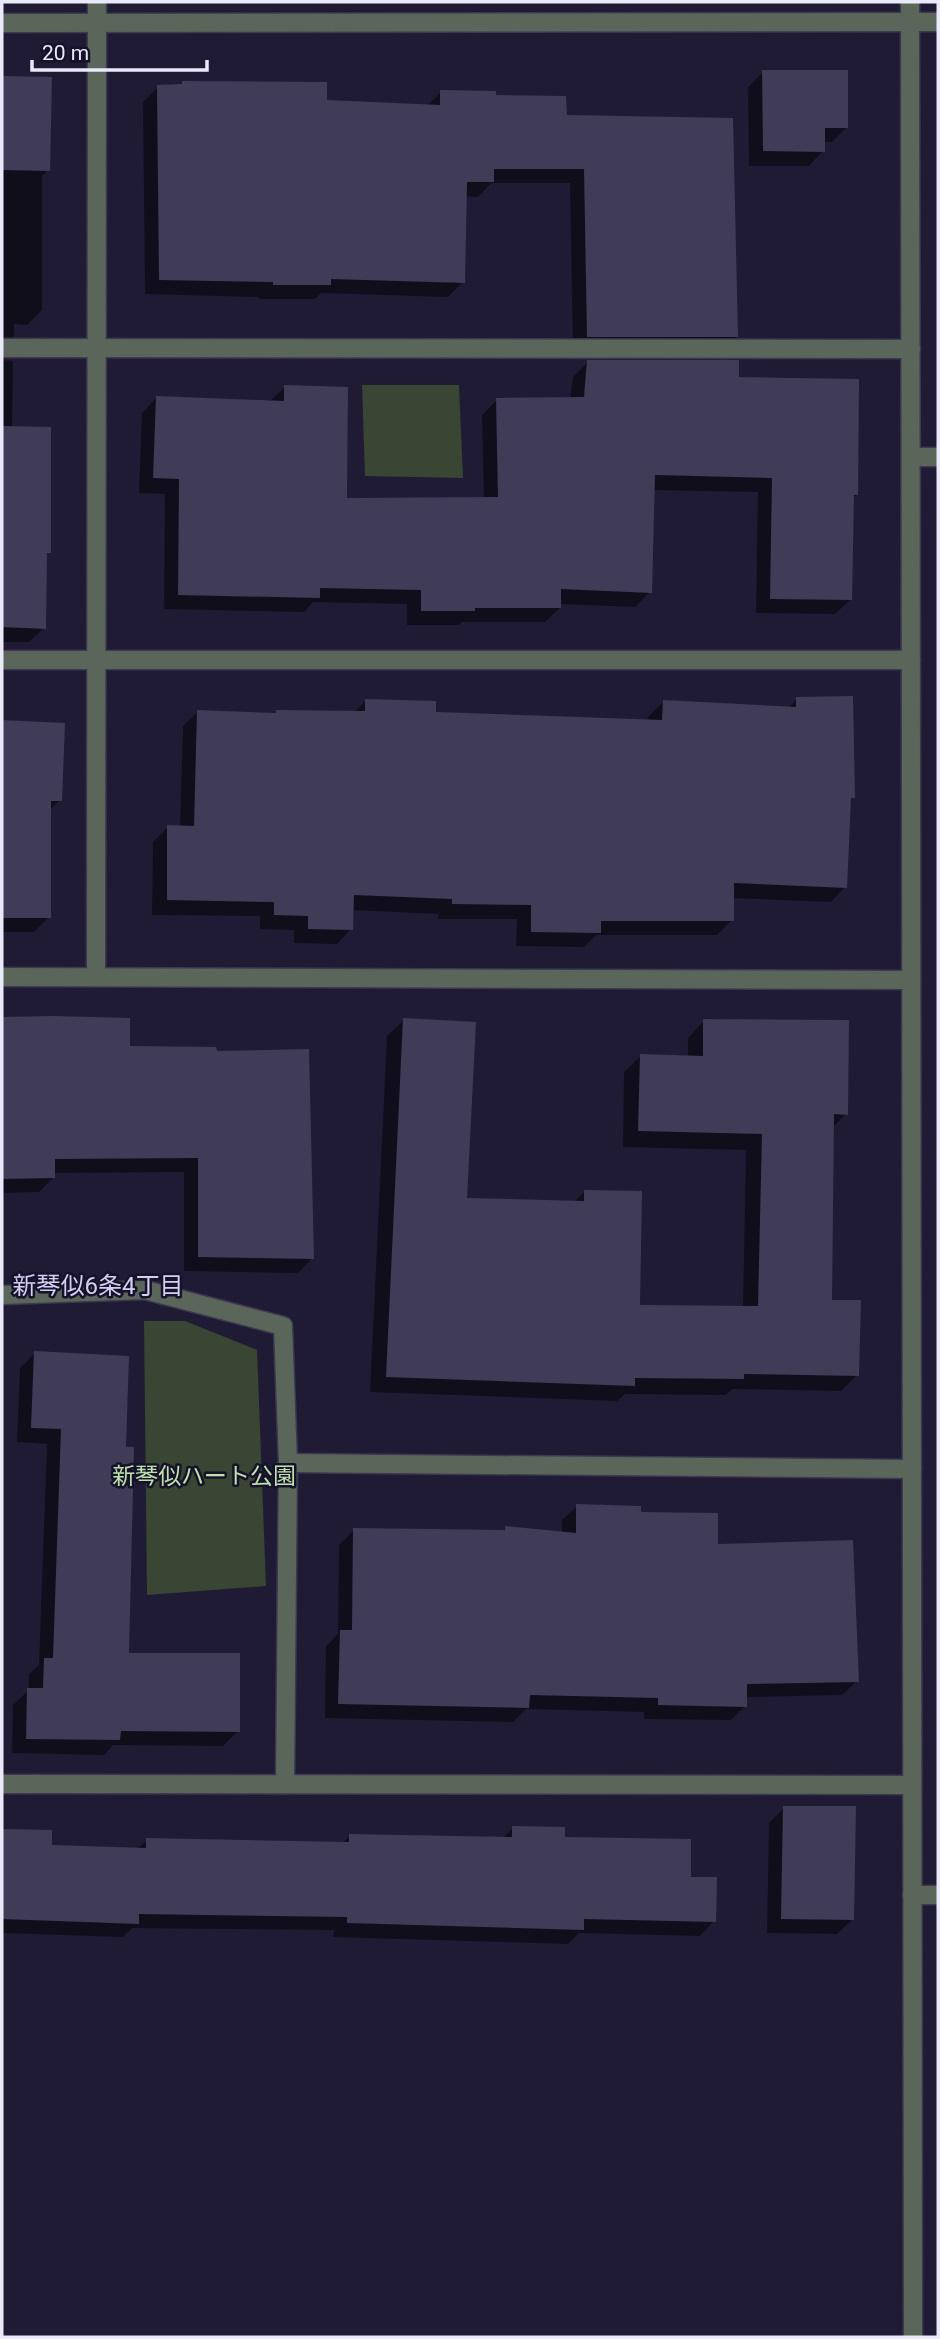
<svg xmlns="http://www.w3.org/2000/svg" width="940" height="2339" font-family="Roboto,'Noto Sans JP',sans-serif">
<rect width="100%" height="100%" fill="#1f1b34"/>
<g fill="#394633">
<path d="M362 385H459L463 478 365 476Z"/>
<path d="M144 1321H185L257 1350 266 1586 147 1595Z"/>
</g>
<g fill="#0007">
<path d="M763 72 847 127 832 142H823V151L809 166H749L748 87Z"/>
<path d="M2 77 50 79 48 170 42 176V310L27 325 14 324V336L2 348Z"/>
<path d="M183 83 325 102 427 106 441 92 494 97 565 117 737 337 722 352 573 351 570 183H491L478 197 465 196 463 282 448 297 321 293 315 299H259V297L145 294 143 102 158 87 179 86Z"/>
<path d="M2 360 13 361 12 428 49 552 45 556 44 628 29 642H2Z"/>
<path d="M588 362 737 379 856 495 852 499 850 600 835 614 756 613 758 492 652 490 650 592 635 607 560 604V608L545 622H462L459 625H407V604L313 602 304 612 164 609 165 494 139 493 142 413 156 398 269 402 285 387 345 499H484L482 415 497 400 570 399 573 377Z"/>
<path d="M797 699 853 797 849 802 845 887 831 902 732 898V920L717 935H596L584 947 516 946 517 919H438V914L352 910 351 929 337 944 294 943V930L260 929V916L152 915 153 842 168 827H180L183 726 198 712 274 714 354 712 366 701 434 713 648 721 649 716 663 702 788 708Z"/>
<path d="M2 722 63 725 60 800 49 811V917L34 932H2Z"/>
<path d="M2 1018 128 1019V1048L312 1258 298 1273 184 1271V1172L53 1173 54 1177 39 1192 2 1193Z"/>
<path d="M404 1020 465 1200 573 1203 585 1191 638 1307 743 1308 746 1150 623 1147 624 1072 641 1056 688 1057V1038L704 1021 846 1114 832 1128 830 1301 857 1375 841 1391 732 1389 726 1395 625 1394 617 1401 370 1392 387 1036Z"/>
<path d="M35 1353 124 1449 127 1655 238 1731 223 1746 113 1745 104 1755 12 1753 13 1705 29 1690V1674L39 1665 47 1444 17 1442 20 1368Z"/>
<path d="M577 1506 639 1514 857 1681 842 1695 746 1697 745 1706 731 1720 644 1719V1712L526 1709 513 1722 325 1718 326 1646 338 1634 339 1545 354 1530 501 1532 506 1528 562 1533V1520Z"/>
<path d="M784 1808 852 1920 837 1934 767 1933 769 1823Z"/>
<path d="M513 1828 563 1839 689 1879 714 1921 700 1936 579 1933 568 1944 333 1937 334 1930 132 1928 123 1937 2 1933V1831L50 1832V1847L137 1849 147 1840 342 1843 350 1836 502 1839Z"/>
</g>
<g fill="#403c58">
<path d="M762 70H848V128H825V152L763 151Z"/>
<path d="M2 76 52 77 50 171 2 170Z"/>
<path d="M182 81 327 82V100L440 105V90L496 91V95L566 96 567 115 733 118 738 337H587L584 169H494V182H467L465 283 331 279V285H273V282L159 280 157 85 182 84Z"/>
<path d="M587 360H739V377L859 379 858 495H854L852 600 770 599 772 478 655 475 652 593 561 589V608H475V611H421V590L320 588V598L178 595 179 479 153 478 156 396 284 401V385L348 387 347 498 498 497 496 398 584 397Z"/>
<path d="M2 426 51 427V553H47L46 629 2 627Z"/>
<path d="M853 696 855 798H851L847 888 734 883V921H601V933L531 932V905L452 904V899L354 895 353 930 308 929V916L274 915V902L167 900V825L194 826 197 710 276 713V710L365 711V699L436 701V712L662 720 663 700 796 707V697Z"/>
<path d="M2 720 65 723 62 801H51V918H2Z"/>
<path d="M53 1016 130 1018V1046L216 1047 217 1051 309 1049 314 1259 198 1257V1158L55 1159V1178L2 1179V1017Z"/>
<path d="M403 1018 476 1022 467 1198 584 1201V1190L642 1191 640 1305 758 1306 762 1134 638 1131 640 1054 703 1056V1019L849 1020 848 1115 834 1114 832 1300H861L859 1376 744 1374V1379L635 1378V1386L386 1377Z"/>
<path d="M34 1351 129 1356 126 1447H134L129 1653H240V1732L121 1731 120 1740 26 1739 27 1688H43L44 1658H53L61 1429 31 1428Z"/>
<path d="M576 1504 641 1506V1512L718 1513V1544L853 1540 859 1682 747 1684V1707L658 1705V1698L530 1695 529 1708 338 1704 340 1630H352L353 1528 505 1530V1526L576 1533Z"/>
<path d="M783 1806H856L854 1920 781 1919Z"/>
<path d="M512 1826 565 1827V1837L691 1839V1877H717L716 1922 584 1919V1930L347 1923V1917L139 1914V1924L2 1919V1829L52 1830V1845L146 1848V1838L349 1842V1834L512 1837Z"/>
</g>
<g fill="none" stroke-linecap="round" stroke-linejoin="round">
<g stroke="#3b3850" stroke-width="21">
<g id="minor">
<path d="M910 2 913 2337"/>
<path d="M2 23 938 22"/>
<path d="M2 348 911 349"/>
<path d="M911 457H938"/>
<path d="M2 660H911"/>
<path d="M2 977 911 980"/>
<path d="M96 977 97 2"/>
<path d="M2 1295 145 1290 283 1326 288 1463 285 1784"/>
<path d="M288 1463 912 1469"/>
<path d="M2 1784 912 1785"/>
<path d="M912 1895H938"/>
</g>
</g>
<use href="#minor" stroke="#5b665a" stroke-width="18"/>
</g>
<g text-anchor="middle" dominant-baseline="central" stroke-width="5" stroke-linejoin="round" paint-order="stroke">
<g font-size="23" fill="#bee2ac" stroke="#16122a">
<text x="204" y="1476">新琴似ハート公園</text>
</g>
<g font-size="24" fill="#d3cff2" stroke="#16122a">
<text x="98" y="1286">新琴似6条4丁目</text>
</g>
</g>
<rect width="940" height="2339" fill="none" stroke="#eae9fa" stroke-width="7"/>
<path d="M32 60v10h175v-10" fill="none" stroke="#eae9fa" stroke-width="3.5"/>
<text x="42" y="60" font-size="21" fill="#eae9fa" stroke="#16122a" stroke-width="5" paint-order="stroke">20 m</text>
</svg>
